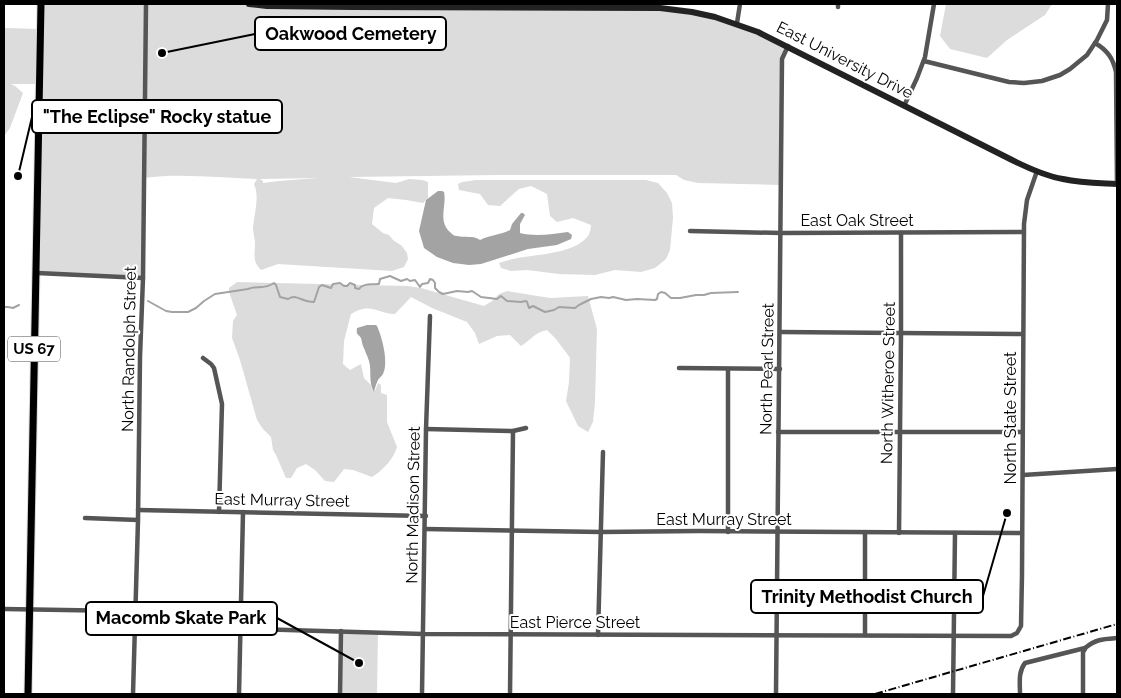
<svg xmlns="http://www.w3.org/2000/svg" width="1121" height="698" font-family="Raleway,sans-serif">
<rect width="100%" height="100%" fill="#fff"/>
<g fill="#dcdcdc" fill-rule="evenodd">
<path d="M4 4H5V28L40 29 41 4H624V7L660 8 715 17 788 46 783 54 780 185 698 183 684 180 676 175H499L349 177 396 183 409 179 422 180 428 182V198L423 203 406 200 388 198 374 208 372 224 383 233 389 235 393 240 402 246 407 253 408 259 404 267 392 271 278 264 261 270C252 261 255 255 255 244 255 238 253 233 253 228 254 213 260 198 254 184L257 179C219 178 181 173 144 178L143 278 37 273 39 84H11L15 86 23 93 10 128 4 136ZM317 178 279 181 263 183V181L260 179Z"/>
<path d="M946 4H1052L1045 15 1007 40 987 58 950 49 940 36Z"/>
<path d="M476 180H646L658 183 667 193 672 203 673 218 670 250 666 259 655 268 641 272 615 270 595 275 559 274 527 270 511 271 501 268 499 263C506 261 512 259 518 258 539 254 574 254 588 236 590 233 591 228 591 225L573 218 557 222 550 216 547 194 531 186 519 189 500 206 488 205 480 194 459 190 458 184 462 182Z"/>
<path d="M237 282 407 286 421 288 484 306 492 301 499 294 507 291 550 298 588 296 597 329 595 402 593 422 588 432 578 426 566 401 569 382 570 358 556 339 547 330C534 333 532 339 521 346L510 335 497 336 479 344 475 333 467 322 432 308 411 297 395 314C376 313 370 302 351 314L344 341 343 364 350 370 361 364 364 378 371 385 372 390 375 391 378 383 381 385V393L387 395V422L397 447C393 460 383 470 372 477L353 470 344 469 334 482 325 481 315 470 306 464 297 468 291 478H286L276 455 273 450 271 437 263 429 257 420 240 360 232 338 233 321 237 315 229 292V288Z"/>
<path d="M341 631 378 632 377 694H340Z"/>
</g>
<g fill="#a3a3a3">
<path d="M438 191H442L444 192C447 206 437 221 451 233 453 235 454 236 457 236 465 238 473 235 480 240 490 235 500 235 510 230L512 224 521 213H523L525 215 520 224V233C536 237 552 234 568 232L572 235 571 239 557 245 528 249 481 264 469 265 453 263 437 257 424 248 419 231 426 200Z"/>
<path d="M367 325H376L377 326C382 337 389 363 383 374 382 376 379 378 378 380 376 384 375 388 374 392 368 382 372 371 369 361 367 355 365 351 363 346 362 344 362 341 361 338 358 333 356 336 357 328Z"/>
</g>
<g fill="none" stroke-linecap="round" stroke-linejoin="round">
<g stroke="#a3a3a3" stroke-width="2">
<path d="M148 301 166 311 172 312H188L196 308 204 301 215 294 248 289C257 285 264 290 274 283L276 285 280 297 288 299C298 293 302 303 314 302L319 287 322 285 331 288 333 284 340 283 344 286H347L350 283 355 285V288L359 289C363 283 371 285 378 284H379L380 279 390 276 401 281 407 279 410 281 415 280 420 287 422 284 428 283 430 279 433 280 435 283V288L439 292 443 294 457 291 468 292 472 291 481 297 497 299 501 296 507 301 521 302 526 301 527 302 529 308 533 306 545 312 554 310 559 307 575 308 579 305 591 299 601 297 609 298 613 297 626 300 637 299 655 300 657 299 658 294 661 292 665 293 671 298H680L696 295H704L711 293 738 292"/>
<path d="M4 307H8L13 308 19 305"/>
</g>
<g stroke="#dbdbdb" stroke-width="9">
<path id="trunk" d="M28 694C33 464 37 234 41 4"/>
</g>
<g stroke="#555" stroke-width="4.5">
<path d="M838 7V4"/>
<path d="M737 23 740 4"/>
<path d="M1095 43C1107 50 1113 58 1116 72L1117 184"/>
<path d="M924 61 1009 82 1024 83 1042 81 1060 75 1070 69 1087 55 1097 40 1107 20 1108 4"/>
<path d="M904 106 917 78 925 57 934 4"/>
<path d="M690 231 781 233 1024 232"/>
<path d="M37 273 143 278"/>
<path d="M780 332 1022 334"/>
<path d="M203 358 211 364 214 368 222 404 219 512"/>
<path d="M679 368 780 369"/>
<path d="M426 429 513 431 526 428"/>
<path d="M778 432H1022"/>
<path d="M1023 475 1117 469"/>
<path d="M138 510 426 516"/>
<path d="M85 518 138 520"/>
<path d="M425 529 601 532 699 531 1022 533"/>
<path d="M728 532V369"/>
<path d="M899 533 901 333V233"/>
<path d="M4 609 124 611C135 614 134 622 148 626L423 634 1011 636 1017 633 1021 626 1022 575 1024 224 1027 200 1037 171"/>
<path d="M598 635 603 452"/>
<path d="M865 635V533"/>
<path d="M133 694 138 520 140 357 143 278 146 4"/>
<path d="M239 694 243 512"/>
<path d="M340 694 341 631"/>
<path d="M422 694 426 429 430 316"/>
<path d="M510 694 513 431"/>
<path d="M776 694 782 59 788 46"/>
<path d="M953 694 955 533"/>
<path d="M1020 694C1020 683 1018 672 1025 663L1085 648C1096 639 1103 639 1117 638"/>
<path d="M1083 694V652L1085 649"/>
</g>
<path stroke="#222" stroke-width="6" d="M249 4 267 6 352 7 660 8 692 12 715 17 758 32 1012 160C1028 168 1045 176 1063 179 1081 183 1099 183 1117 184"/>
<use href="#trunk" stroke="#000" stroke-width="7"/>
<path stroke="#000" stroke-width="2" stroke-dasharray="8 2.5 1 2.5" stroke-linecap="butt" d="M875 694 1117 624"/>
</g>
<g text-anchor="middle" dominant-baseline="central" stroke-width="4" stroke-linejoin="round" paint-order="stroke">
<rect fill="#fff" stroke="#4c4c4c" stroke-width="1" x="8" y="336.5" width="52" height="25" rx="4"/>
<g font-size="15" font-weight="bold" fill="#000">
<text x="34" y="349">US 67</text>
</g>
<g font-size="16" fill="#000" stroke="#fff">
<text transform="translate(845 60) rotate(27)">East University Drive</text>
<text x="857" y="220">East Oak Street</text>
<text transform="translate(129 349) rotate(-89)">North Randolph Street</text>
<text transform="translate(767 369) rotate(-89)">North Pearl Street</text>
<text transform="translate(888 383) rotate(-89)">North Witheroe Street</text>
<text transform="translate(1010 418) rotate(-90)">North State Street</text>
<text transform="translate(282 500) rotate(1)">East Murray Street</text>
<text transform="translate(413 505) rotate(-89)">North Madison Street</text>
<text x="724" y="519">East Murray Street</text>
<text x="575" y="622">East Pierce Street</text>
</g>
</g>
<path fill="none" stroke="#000" stroke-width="2" d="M162 53L255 34M18 176L32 117M1007 513L983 596M359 663L277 618"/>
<g fill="#000" stroke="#fff" stroke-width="2">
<circle cx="162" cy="53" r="5"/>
<circle cx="18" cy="176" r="5"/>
<circle cx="1007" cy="513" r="5"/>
<circle cx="359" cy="663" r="5"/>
</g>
<g fill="#fff" stroke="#000" stroke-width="2">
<rect x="255" y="17" width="191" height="33" rx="5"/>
<rect x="32" y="100" width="250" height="33" rx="5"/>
<rect x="751" y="580" width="232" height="33" rx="5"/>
<rect x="86" y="602" width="191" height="33" rx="5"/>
</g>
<g font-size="18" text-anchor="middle" font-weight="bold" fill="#000">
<text x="351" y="40">Oakwood Cemetery</text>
<text x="157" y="123">"The Eclipse" Rocky statue</text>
<text x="867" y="603">Trinity Methodist Church</text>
<text x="181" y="624">Macomb Skate Park</text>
</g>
<rect width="1121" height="698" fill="none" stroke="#000000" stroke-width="10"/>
</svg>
